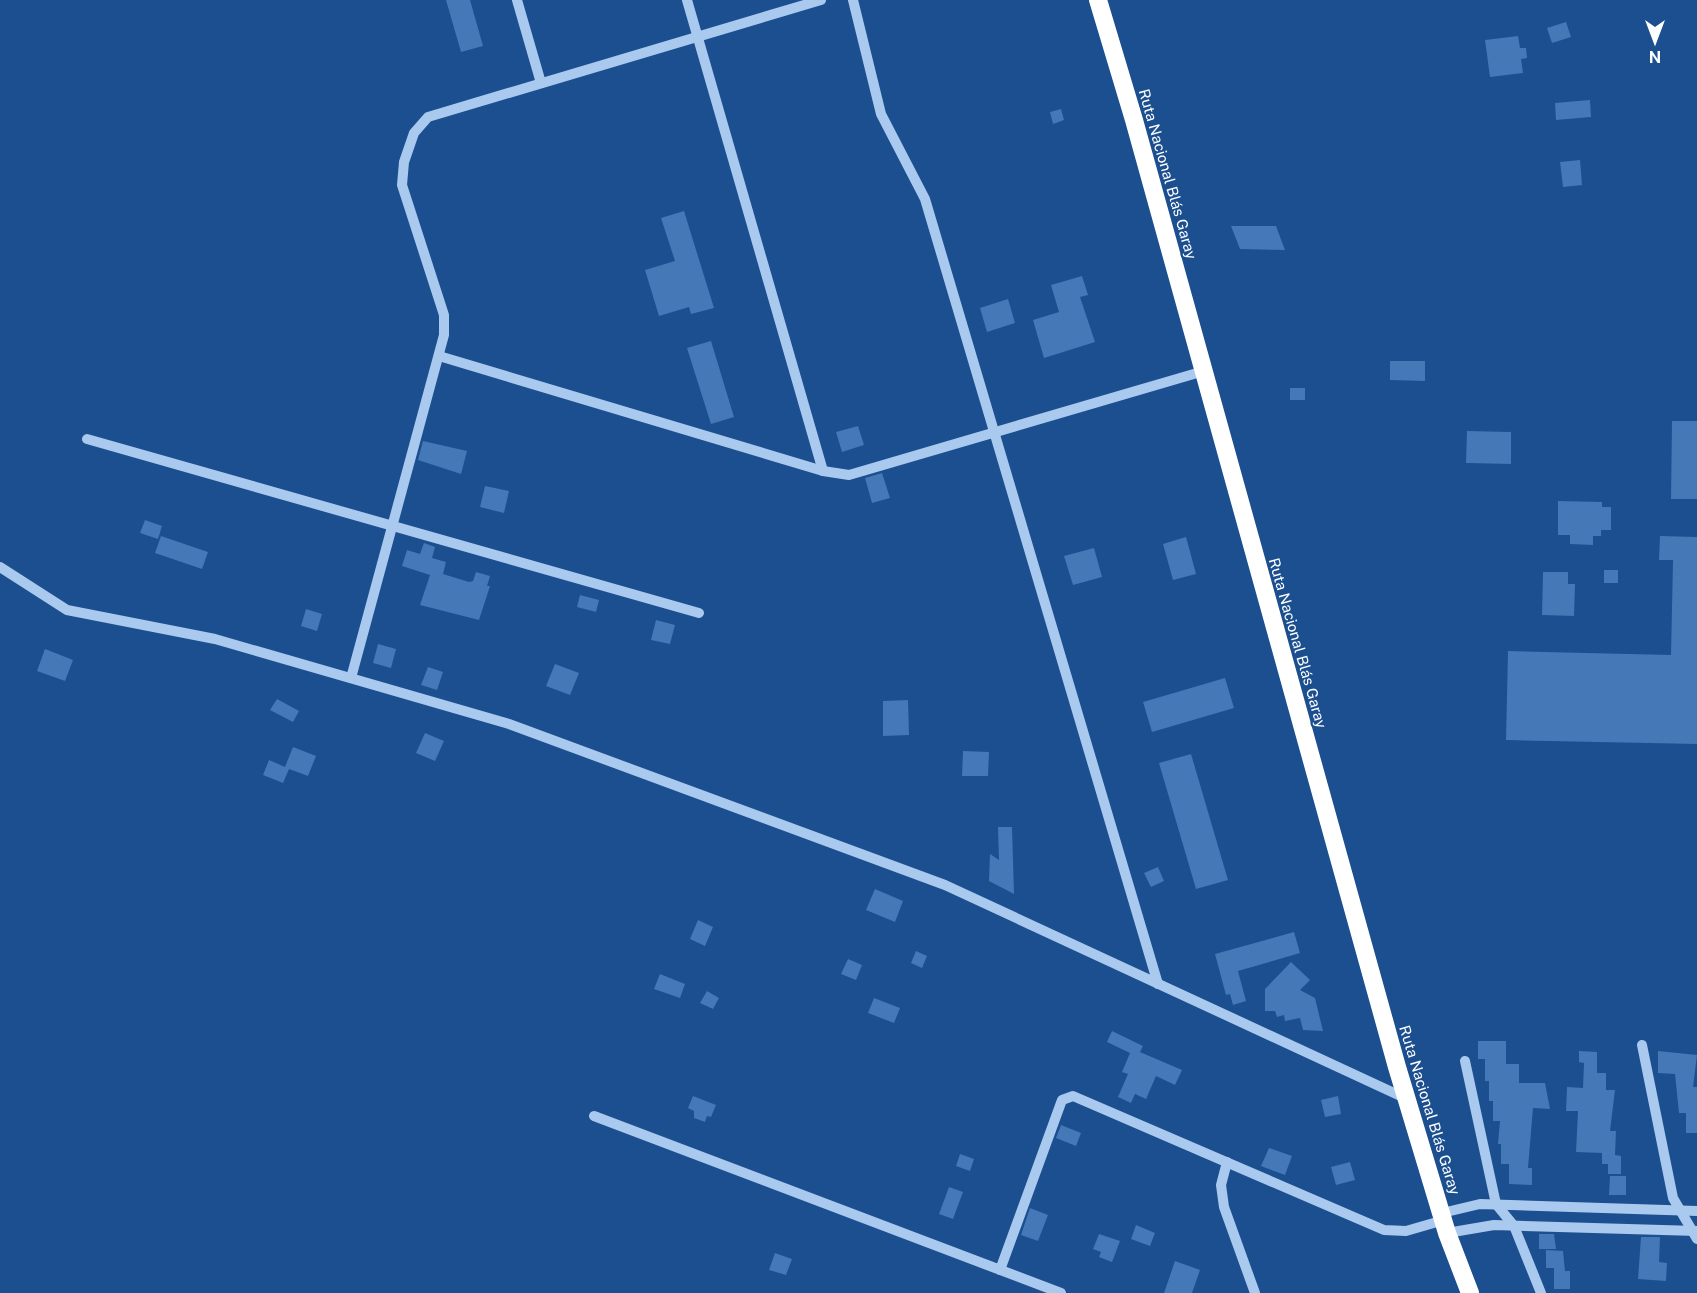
<svg xmlns="http://www.w3.org/2000/svg" width="1697" height="1293" font-family="'Public Sans',sans-serif">
<rect width="100%" height="100%" fill="#1b4f8f"/>
<g fill="#4478b7">
<path d="M446 0H470L483 46 461 52Z"/>
<path d="M1566 22 1571 37 1552 43 1547 28Z"/>
<path d="M1518 36 1520 48H1526L1527 58 1521 59 1523 73 1490 77 1485 40Z"/>
<path d="M1590 100 1591 117 1556 120 1555 103Z"/>
<path d="M1061 109 1064 120 1053 124 1050 112Z"/>
<path d="M1580 160 1582 185 1563 187 1560 162Z"/>
<path d="M684 211 714 308 691 314 689 307 659 316 645 270 675 261 661 218Z"/>
<path d="M1231 226H1276L1285 250 1240 249Z"/>
<path d="M1082 276 1088 295 1080 297 1095 342 1044 358 1033 320 1059 312 1051 285Z"/>
<path d="M1008 299 1015 323 987 332 980 308Z"/>
<path d="M711 341 734 417 711 424 687 348Z"/>
<path d="M1390 361H1425V381L1390 380Z"/>
<rect x="1290" y="388" width="15" height="12"/>
<path d="M1672 421H1697V499H1671Z"/>
<path d="M858 426 864 445 842 452 836 432Z"/>
<path d="M1467 431 1511 432V464L1466 463Z"/>
<path d="M423 441 467 451 461 474 418 460Z"/>
<path d="M882 473 890 498 872 503 865 478Z"/>
<path d="M485 486 509 491 504 513 480 507Z"/>
<path d="M1558 501 1602 502V507H1611V530H1601V536H1593V545L1570 544V535H1558Z"/>
<path d="M145 520 162 526 158 539 140 533Z"/>
<path d="M161 536 208 552 202 569 155 553Z"/>
<path d="M1660 536 1697 537V744L1506 740 1508 651 1671 655 1673 560H1659Z"/>
<path d="M1186 537 1196 574 1173 580 1163 544Z"/>
<path d="M424 543 435 547 432 558 446 562 443 574 469 582 473 581 476 572 490 576 487 586H490L479 620 420 605 430 575 402 566 407 550 420 554Z"/>
<path d="M1094 548 1102 577 1073 585 1064 556Z"/>
<rect x="1604" y="570" width="14" height="13"/>
<path d="M1543 572H1568V584H1575L1574 616 1542 615Z"/>
<path d="M580 595 599 600 596 612 577 607Z"/>
<path d="M306 609 322 614 317 631 301 626Z"/>
<path d="M656 620 675 625 670 644 651 640Z"/>
<path d="M378 644 396 649 391 668 373 663Z"/>
<path d="M45 649 73 660 65 681 37 671Z"/>
<path d="M555 664 579 673 570 695 546 686Z"/>
<path d="M428 667 443 672 437 690 421 685Z"/>
<path d="M1225 678 1234 708 1152 732 1143 702Z"/>
<path d="M277 699 299 711 293 722 270 710Z"/>
<path d="M908 700 909 735 883 736V701Z"/>
<path d="M425 733 444 741 435 761 416 753Z"/>
<path d="M293 747 316 756 308 776 289 769 283 783 263 775 269 760 285 767Z"/>
<path d="M963 751 989 752 988 776H962Z"/>
<path d="M1191 754 1228 880 1196 889 1159 763Z"/>
<path d="M998 827H1012L1014 894 989 881 990 854 999 860Z"/>
<path d="M1158 867 1164 881 1151 887 1144 873Z"/>
<path d="M875 889 903 901 895 922 866 910Z"/>
<path d="M698 920 713 927 705 946 690 939Z"/>
<path d="M1294 932 1300 953 1238 971 1246 1001 1233 1005 1230 994 1226 995 1215 954Z"/>
<path d="M916 951 927 956 922 968 911 963Z"/>
<path d="M848 959 862 965 856 980 841 974Z"/>
<path d="M1291 962 1310 980 1300 990 1315 998 1323 1031 1303 1030 1300 1018 1285 1021 1284 1015 1277 1017 1275 1011H1265V989Z"/>
<path d="M660 974 685 984 680 998 654 989Z"/>
<path d="M707 991 719 998 713 1009 700 1003Z"/>
<path d="M874 998 900 1008 894 1023 868 1013Z"/>
<path d="M1112 1031 1143 1046 1140 1052 1182 1070 1175 1085 1156 1076 1146 1099 1135 1094 1131 1103 1118 1097 1128 1074 1122 1072 1130 1053 1107 1042Z"/>
<path d="M1478 1041H1506V1064H1519V1083H1545L1550 1109 1533 1108 1528 1168H1532V1185L1509 1184V1164H1501V1144H1498L1500 1121H1493V1101H1489V1081H1485V1059H1478Z"/>
<path d="M1579 1051 1597 1052V1073H1606V1090H1615L1610 1131H1616L1615 1155 1621 1156V1174H1608V1164H1602V1153L1576 1152 1578 1111H1566L1567 1087 1583 1088 1584 1063 1579 1062Z"/>
<path d="M1658 1051 1697 1055 1693 1087H1697V1133H1686V1113H1679L1675 1074 1658 1073Z"/>
<path d="M693 1096 716 1105 711 1117 707 1116 705 1122 694 1118V1111L688 1108Z"/>
<path d="M1338 1096 1341 1114 1325 1117 1321 1100Z"/>
<path d="M1061 1125 1081 1133 1076 1146 1056 1138Z"/>
<path d="M1269 1148 1292 1156 1285 1175 1261 1166Z"/>
<path d="M960 1154 974 1159 970 1171 956 1166Z"/>
<path d="M1350 1162 1355 1180 1336 1185 1331 1167Z"/>
<path d="M1610 1176H1626V1195H1609Z"/>
<path d="M949 1187 963 1192 953 1219 939 1214Z"/>
<path d="M1030 1208 1048 1215 1038 1241 1021 1235Z"/>
<path d="M1136 1225 1155 1233 1150 1246 1131 1239Z"/>
<path d="M1099 1234 1120 1241 1112 1262 1099 1257 1101 1252 1093 1249Z"/>
<path d="M1539 1234H1554L1556 1249H1539Z"/>
<path d="M1641 1237H1660L1659 1262 1667 1263 1666 1281 1638 1279Z"/>
<path d="M1546 1250 1563 1251 1565 1271H1570V1289H1554V1268H1546Z"/>
<path d="M775 1253 792 1259 786 1275 769 1270Z"/>
<path d="M1175 1261 1200 1270 1192 1293H1164Z"/>
</g>
<g fill="none" stroke-linecap="round" stroke-linejoin="round">
<g stroke="#a9c9ee" stroke-width="10">
<path d="M517 0 541 83"/>
<path d="M687 0 823 471"/>
<path d="M853 0 881 114 925 199 1158 984"/>
<path d="M439 356 823 471 849 475 1204 371"/>
<path d="M87 439 699 613"/>
<path d="M0 567 67 610 215 639 509 724 945 885 1407 1099"/>
<path d="M351 678 444 335V315L402 185 404 162 414 133 428 117 821 0"/>
<path d="M1642 1045 1673 1198 1697 1239"/>
<path d="M1465 1061 1496 1204 1514 1226 1541 1293"/>
<path d="M594 1116 1061 1293"/>
<path d="M1227 1162 1221 1185 1224 1207 1255 1293"/>
<path d="M1442 1213 1480 1204 1697 1211"/>
<path d="M1447 1233 1494 1225 1697 1231"/>
<path d="M1000 1270 1062 1100 1073 1096 1384 1230 1406 1231 1444 1220"/>
</g>
<path stroke="#fff" stroke-width="18" d="M1098 0 1134 120 1397 1067 1447 1233 1470 1293"/>
</g>
<g text-anchor="middle" dominant-baseline="central" stroke-width="4.5" stroke-linejoin="round" paint-order="stroke">
<g font-size="15" fill="#fff" stroke="#1b4f8f">
<text transform="translate(1168 174) rotate(74)">Ruta Nacional Blás Garay</text>
<text transform="translate(1298 643) rotate(74)">Ruta Nacional Blás Garay</text>
<text transform="translate(1430 1110) rotate(73)">Ruta Nacional Blás Garay</text>
</g>
</g>
<g transform="translate(1655 42) rotate(180)" stroke="#1b4f8f" stroke-width="4.5" paint-order="stroke">
<path d="M0-4.5L10 22L0 15L-10 22Z" fill="#ffffff"/>
<text y="-9" font-size="16" font-weight="bold" text-anchor="middle" fill="#ffffff">N</text>
</g>
</svg>
